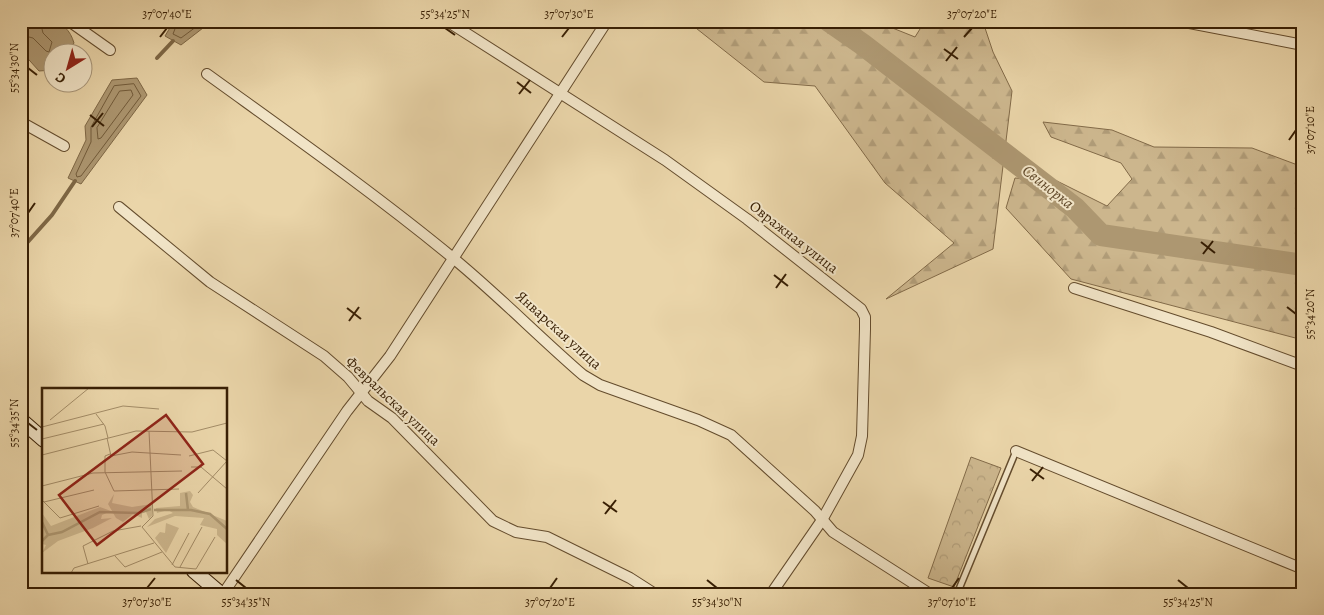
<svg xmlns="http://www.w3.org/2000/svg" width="1324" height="615" font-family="Alegreya,serif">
<defs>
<pattern id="forest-firs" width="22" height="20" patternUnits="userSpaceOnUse" patternTransform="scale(1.25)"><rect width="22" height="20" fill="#ccb68d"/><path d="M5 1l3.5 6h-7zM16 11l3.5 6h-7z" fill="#b09c78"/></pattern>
<pattern id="park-crowns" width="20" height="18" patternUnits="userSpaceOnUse" patternTransform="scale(1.25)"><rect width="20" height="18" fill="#ccb68d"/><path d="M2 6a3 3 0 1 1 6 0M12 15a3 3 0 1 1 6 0" fill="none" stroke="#b09c78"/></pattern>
</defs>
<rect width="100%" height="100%" fill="#ead5a9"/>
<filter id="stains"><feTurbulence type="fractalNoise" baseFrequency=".004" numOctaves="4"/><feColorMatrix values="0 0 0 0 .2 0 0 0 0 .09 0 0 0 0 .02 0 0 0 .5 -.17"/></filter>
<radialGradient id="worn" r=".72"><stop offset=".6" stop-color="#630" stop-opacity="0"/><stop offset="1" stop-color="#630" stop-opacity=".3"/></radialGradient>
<g fill="url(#forest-firs)" stroke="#826a48">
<path d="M687 21H855L880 23 915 37 925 21 983 22 993 52 1012 91 993 249 886 299 954 243 885 183 815 86 764 82Z"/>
<path d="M1043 122 1112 130 1154 147 1252 148 1303 167V340L1071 279 1006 208 1015 178 1057 181 1107 206 1132 179 1121 163 1051 137Z"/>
</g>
<path fill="url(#park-crowns)" stroke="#826a48" d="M971 457 1001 468 954 587 928 578Z"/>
<g fill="#ad9771" stroke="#7e6745">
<path d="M21 21C45 21 66 16 74 43L68 52H52V70L39 71 21 51Z"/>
<path d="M174 21H212L181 45 165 36Z"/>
<path d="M137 78 147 95 81 184 68 178 86 140 85 126 112 80Z"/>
</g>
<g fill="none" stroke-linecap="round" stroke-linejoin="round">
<g stroke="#725b3a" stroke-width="1">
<path d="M178 21 173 34 181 38 204 21"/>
<path d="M21 35 33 38 46 51 49 52 52 42 43 33 40 21"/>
<path d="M134 84 141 96 81 176 77 177 76 174 91 142V127L114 86Z"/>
<path d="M120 91 131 90 133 95 101 138 98 139 97 128Z"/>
</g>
<g stroke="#7e6745" stroke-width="4">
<path d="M157 58 173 41"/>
<path d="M26 272V244L52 215 75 181"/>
</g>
<path stroke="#ad9771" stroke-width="22" d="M829 21 862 44 1075 208 1101 235 1303 265"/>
<g stroke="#644c2d" stroke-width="8">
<path id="service" d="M957 594 1016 451"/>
</g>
<g stroke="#644c2d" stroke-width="12">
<g id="minor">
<path d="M69 21 110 50"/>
<path d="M447 21 665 160 747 219 861 309 865 317V329L862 436 858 455 822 520 771 594"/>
<path d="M1179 21 1303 45"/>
<path d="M207 74C290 134 374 193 453 258 498 295 539 337 583 375L600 385 698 420 731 435 815 511 833 532 930 594"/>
<path d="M21 122 64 146"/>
<path d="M119 207 210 282 324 356 348 377 368 401 392 418 493 521 516 532 547 537 630 578 655 594"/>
<path d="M1074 288 1211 332 1303 366"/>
<path d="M1016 451 1303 569"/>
<path d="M223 594 347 411 390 356 607 21"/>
</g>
</g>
<g stroke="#381f04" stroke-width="16">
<g id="secondary">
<path d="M21 420 44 440"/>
<path d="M194 571 221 594"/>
</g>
</g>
<use href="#service" stroke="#f1e4c7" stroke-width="5"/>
<use href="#minor" stroke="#f1e4c7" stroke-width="10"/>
<use href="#secondary" stroke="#f1e4c7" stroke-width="14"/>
</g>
<path fill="none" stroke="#381f04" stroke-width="2" d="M445 28 455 35M160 37 167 28M562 37 569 28M964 37 972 28M944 49 958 59M946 61 957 47M28 68 37 75M517 82 531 93M519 94 530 80M90 115 104 126M92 127 103 113M1289 140 1296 130M28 213 35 203M1201 242 1215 253M1203 254 1213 241M774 275 788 286M776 288 786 274M1287 307 1296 314M347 308 361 319M349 321 359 307M28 423 37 430M1030 469 1044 479M1032 481 1043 467M603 502 617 512M605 514 616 500M236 580 246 588M707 580 717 588M1178 580 1188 588M147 588 155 578M550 588 557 578M952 588 959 578"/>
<g text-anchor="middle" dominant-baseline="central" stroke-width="4" stroke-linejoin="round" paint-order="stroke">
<g font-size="15" fill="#381f04" stroke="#f1e4c7">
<text transform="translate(794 237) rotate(38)">Овражная улица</text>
<text transform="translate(559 330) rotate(42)">Январская улица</text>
<text transform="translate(393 401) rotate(43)">Февральская улица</text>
</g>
<g font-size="16" font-style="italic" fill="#61492a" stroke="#f1e4c7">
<text transform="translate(1048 187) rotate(38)">Свинорка</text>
</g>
</g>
<g transform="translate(42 388)">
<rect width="185" height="185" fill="#ead5a9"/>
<path d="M148 103 151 107 148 114 151 119 185 133V156L175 147V141L158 137 162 130 133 128 105 139 113 131 131 125 126 122 115 125 114 120 138 118V105ZM72 106 70 115 90 119 110 116V128L107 131 104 124H100V130L91 126 81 134 74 130 66 116ZM58 119 69 123 60 127 59 131 70 130 51 140 16 153 0 165 4 157 0 156V125L9 138ZM124 135 137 140 124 165 113 150 118 144 123 145Z" fill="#ccb68d"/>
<path fill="none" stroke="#ad9771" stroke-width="2.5" d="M144 105 146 122M112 122H149L168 126 185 141M0 134 6 147 0 153M6 147 20 144 58 124 97 125 109 121"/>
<path fill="none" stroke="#a38c67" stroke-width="1" d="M54 26 63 38 66 50M8 32 47 0M0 39 81 18 117 21M107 43 111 128 100 139 133 179 154 181 173 149M65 50 69 68 90 64 139 67M0 51 62 36M68 66 63 68V84L72 103 137 101M0 67 94 43 150 44 185 35M147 68 171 62 185 73M149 79H159L185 101M0 98 51 85 140 83M156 105 185 73M0 112 18 130 57 118M2 114 52 102M73 168 83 179 120 164M46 176 41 158 71 143 99 138M130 177 147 145M138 179 160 139M29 185 32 180 112 155"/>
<path fill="#8f2418" fill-opacity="0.15" stroke="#8f2418" stroke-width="2.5" d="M124 27 161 76 55 157 17 107Z"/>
<rect width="185" height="185" fill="none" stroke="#381f04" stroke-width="2.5"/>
</g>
<rect width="1324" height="615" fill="none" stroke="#ead5a9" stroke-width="55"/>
<g transform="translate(68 68) rotate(217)"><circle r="24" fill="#f1e4c7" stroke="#a79579"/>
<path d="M0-4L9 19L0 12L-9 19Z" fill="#8f2418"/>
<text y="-8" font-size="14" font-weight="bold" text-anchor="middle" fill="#381f04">С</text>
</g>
<rect x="28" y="28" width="1268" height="560" fill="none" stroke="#381f04" stroke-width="2"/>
<g font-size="12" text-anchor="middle" fill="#381f04">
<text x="167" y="18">37°07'40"E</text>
<text x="445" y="18">55°34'25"N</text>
<text x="569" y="18">37°07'30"E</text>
<text x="972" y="18">37°07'20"E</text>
<text transform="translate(14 68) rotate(-90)" y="4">55°34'30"N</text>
<text transform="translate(1310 130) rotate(-90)" y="4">37°07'10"E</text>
<text transform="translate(14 213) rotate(-90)" y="4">37°07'40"E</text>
<text transform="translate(1310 314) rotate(-90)" y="4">55°34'20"N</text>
<text transform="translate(14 423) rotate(-90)" y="4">55°34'35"N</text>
<text x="147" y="606">37°07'30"E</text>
<text x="246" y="606">55°34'35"N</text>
<text x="550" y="606">37°07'20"E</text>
<text x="717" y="606">55°34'30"N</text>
<text x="952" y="606">37°07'10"E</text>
<text x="1188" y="606">55°34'25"N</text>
</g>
<rect width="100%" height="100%" filter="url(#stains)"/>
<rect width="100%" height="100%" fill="url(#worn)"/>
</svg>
